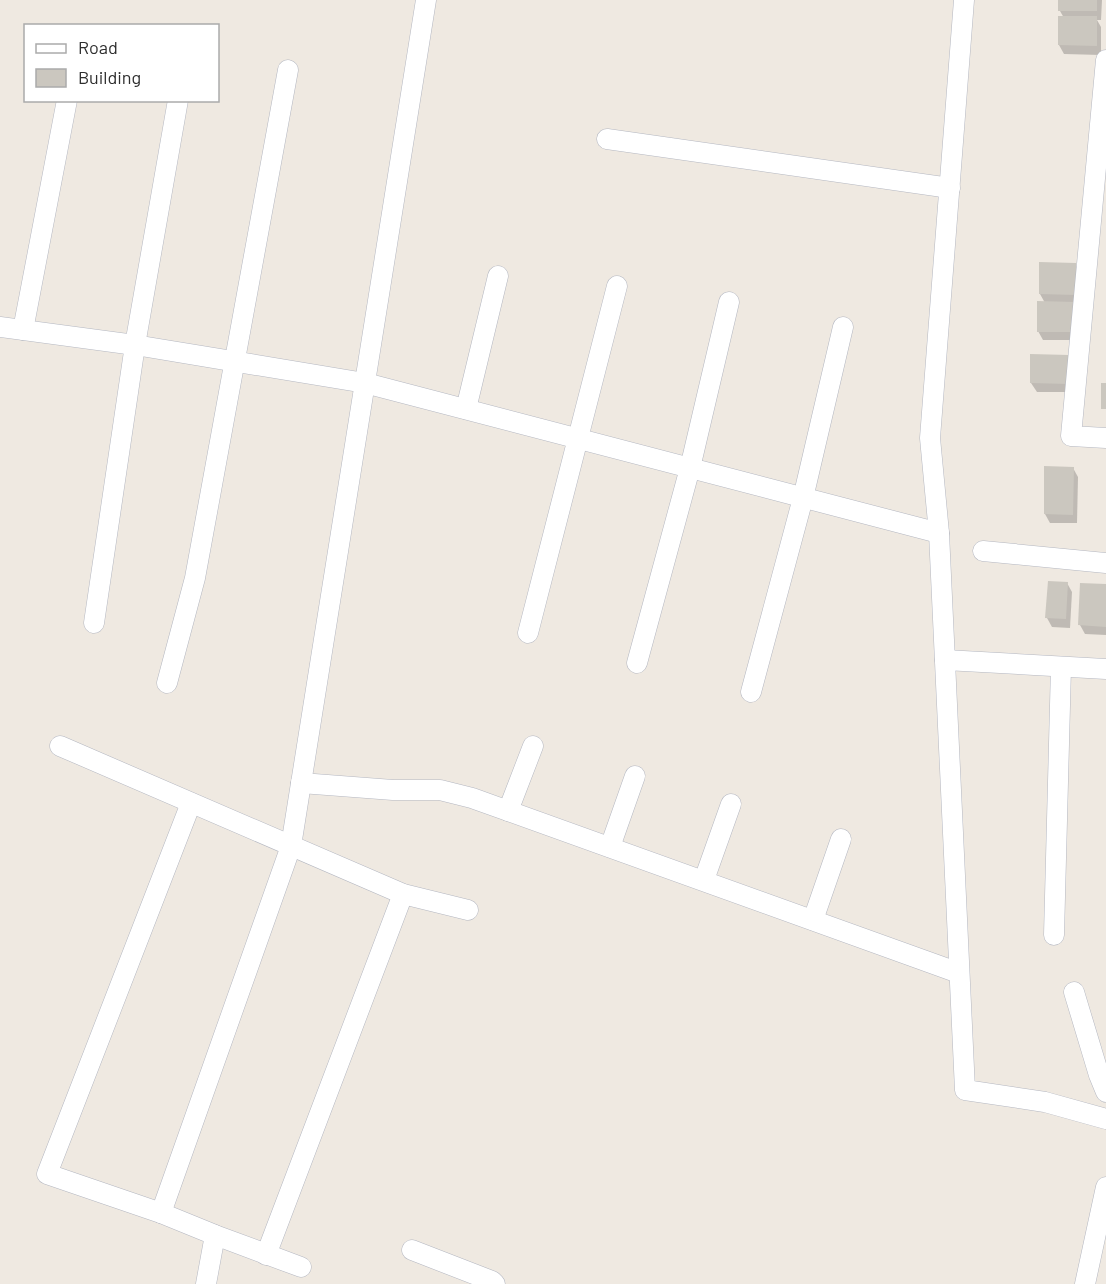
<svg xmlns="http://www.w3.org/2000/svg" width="1106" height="1284" font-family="Barlow,sans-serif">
<rect width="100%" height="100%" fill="#efe9e1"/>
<g fill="#0003">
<path d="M1060 0H1102L1101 20H1097L1101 27V55L1064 54 1059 45 1064 18 1060 11Z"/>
<path d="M1041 264H1075L1080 273V340H1043L1038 331 1045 303 1040 294Z"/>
<path d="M1032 356H1068L1073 392H1037L1031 383Z"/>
<path d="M1073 468 1078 477 1077 523H1050L1045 514Z"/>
<path d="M1067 583 1072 592 1070 628 1052 627 1047 618Z"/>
<path d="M1106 586V635L1085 634 1080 625Z"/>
</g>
<g fill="#cbc7bf">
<rect x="1058" y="0" width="39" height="11"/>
<path d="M1058 16H1097V46L1058 45Z"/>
<path d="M1039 262 1076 263V295L1039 294Z"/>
<path d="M1037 301 1076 302V332H1037Z"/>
<path d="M1030 354 1069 355V384L1030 383Z"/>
<rect x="1101" y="383" width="5" height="26"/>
<path d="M1044 466 1074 467 1073 515 1044 514Z"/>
<path d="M1048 581 1068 582 1066 619 1045 618Z"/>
<path d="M1080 583 1106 584V627L1078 625Z"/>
</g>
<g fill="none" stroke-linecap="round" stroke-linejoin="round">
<g stroke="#b4b7c1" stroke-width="21">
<g id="minor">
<path d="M964 0 930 438 939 533 965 1090 1045 1102 1106 1119"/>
<path d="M1106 60 1071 436 1106 438"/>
<path d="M607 139 950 188"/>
<path d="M0 327 135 345 365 383 939 533"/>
<path d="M23 330 67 100"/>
<path d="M466 409 498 276"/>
<path d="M983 551 1106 563"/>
<path d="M94 623 135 345 178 100"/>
<path d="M528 633 617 286"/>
<path d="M945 660 1106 669"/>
<path d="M637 663 690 468 729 302"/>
<path d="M167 683 195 578 288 70"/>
<path d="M751 692 803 498 843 327"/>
<path d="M60 746 403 894 468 910"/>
<path d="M301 783 393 790H440L472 798 959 973"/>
<path d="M191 803 47 1174 161 1213 215 1235 301 1267"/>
<path d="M508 811 533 746"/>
<path d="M610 847 635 776"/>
<path d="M704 880 731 804"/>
<path d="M813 920 841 839"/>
<path d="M1054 935 1061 667"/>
<path d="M1074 992 1099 1075 1106 1092"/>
<path d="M161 1213 291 846 426 0"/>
<path d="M412 1250 492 1281 495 1284"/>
<path d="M266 1255 403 894"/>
<path d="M206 1284 215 1235"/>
<path d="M1085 1284 1106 1187"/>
</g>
</g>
<use href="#minor" stroke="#fff" stroke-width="20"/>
</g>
<rect x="24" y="24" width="195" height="78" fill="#ffffff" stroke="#ababab" stroke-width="1.5"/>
<rect x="36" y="44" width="30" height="9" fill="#ffffff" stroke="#ababab" stroke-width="1.5"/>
<text x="78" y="54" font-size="18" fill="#2e2e2e">Road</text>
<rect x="36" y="69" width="30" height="18" fill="#cbc7bf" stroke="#ababab" stroke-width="1.5"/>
<text x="78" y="84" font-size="18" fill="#2e2e2e">Building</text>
</svg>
